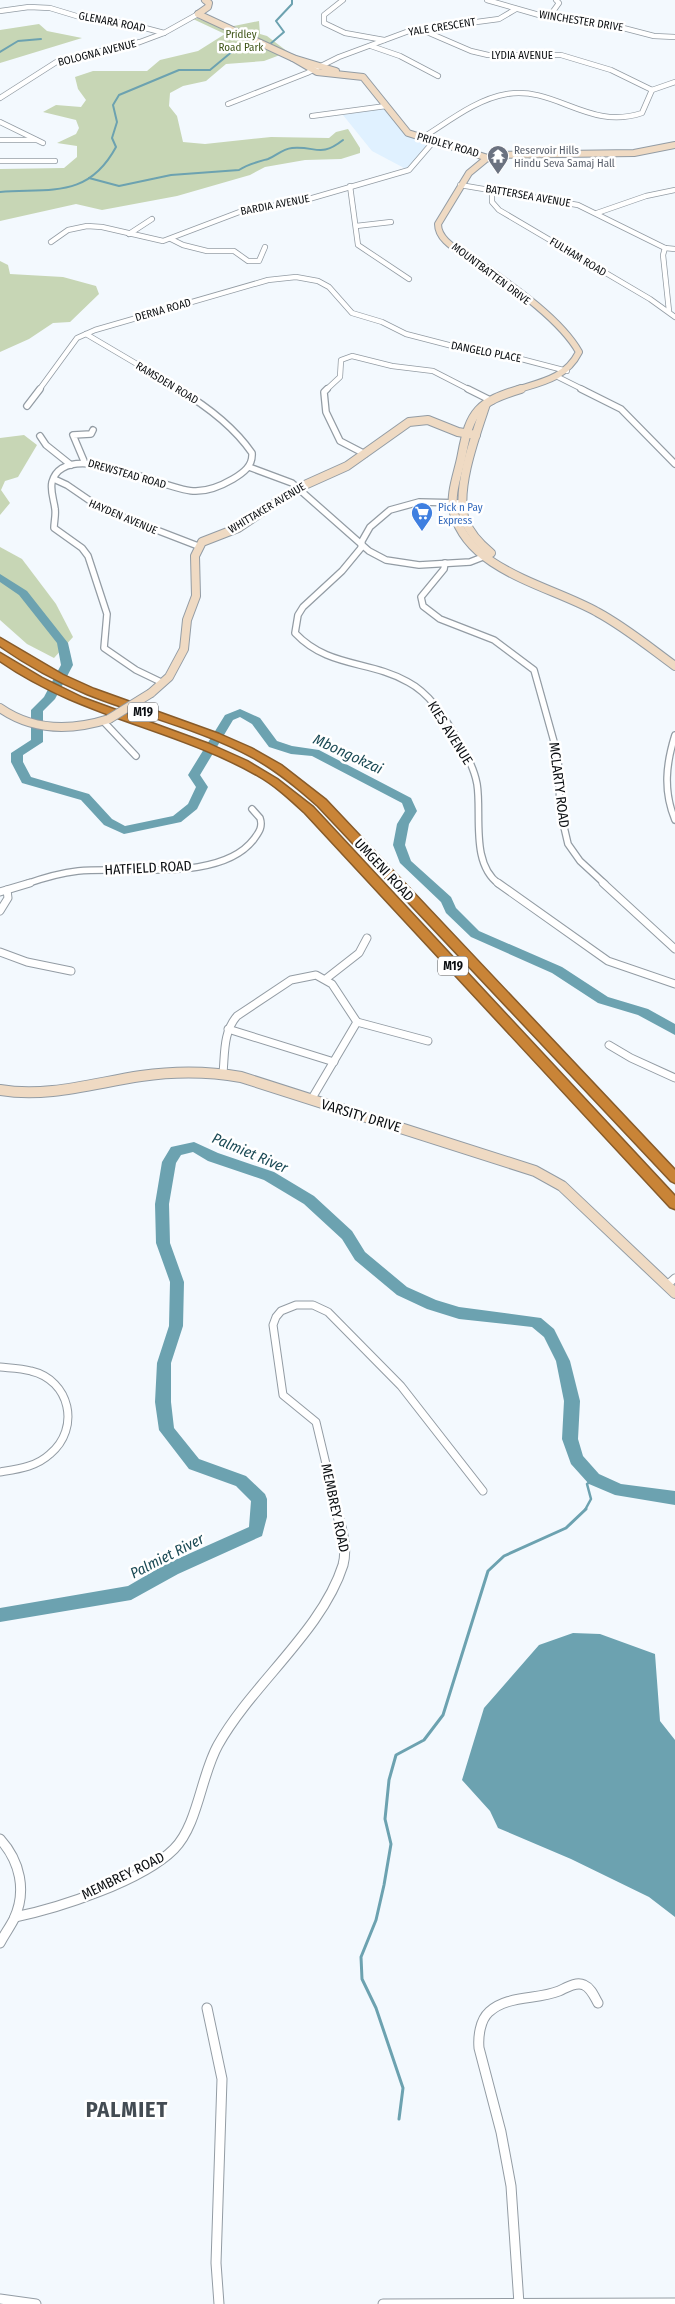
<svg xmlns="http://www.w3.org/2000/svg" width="675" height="2304" font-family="'Fira Sans Condensed',sans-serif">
<rect width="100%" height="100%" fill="#f3f9fe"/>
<path fill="#e0f1ff" d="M384 108 404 134 429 144 406 169 372 151 343 115Z"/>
<g fill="#c7d6b5">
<path d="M196 18 224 28 259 21 260 34 267 36 288 52 264 61 226 64 206 81 183 86 170 93 169 106 177 116 183 142 205 144 271 137 329 138 336 132 348 129 360 148V153L341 159 305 160 265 167 250 175 177 196 102 210 76 204 0 221V169L64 168 77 157V146L57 143 76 134 79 128 76 120 43 112 56 105 81 107 86 100 78 89 75 77 93 71H147L160 60 198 51 225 34 193 19Z"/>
<path d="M39 24 47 31 82 38 0 63V30Z"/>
<path d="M0 261 8 265 10 274 63 277 96 286 99 294 70 322 53 323 29 339 0 352Z"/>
<path d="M24 435 37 445 18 477 5 481 1 490 10 503 0 515V438Z"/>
<path d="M0 547 22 559 56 604 73 637 54 658 27 644 0 620Z"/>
</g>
<path fill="#6ca2b0" d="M573 1633 600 1634 655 1654 660 1721 675 1740V1917L649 1897 571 1859 498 1828 490 1811 462 1780 484 1708 539 1645Z"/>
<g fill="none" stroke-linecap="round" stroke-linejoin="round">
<g stroke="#6ca2b0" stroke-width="2">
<path d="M269 45 284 32 276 21 292 4V0"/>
<path d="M0 52 18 41 41 39"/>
<path d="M89 178 119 186 171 175 239 170C248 164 257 162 268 159 276 156 282 149 292 148 317 146 320 158 343 140"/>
<path d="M0 192C50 188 88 199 116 147L112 138 117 122 113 105 119 95 179 70H210L234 50 247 46"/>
</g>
<path stroke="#6ca2b0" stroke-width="2.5" d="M585 1510 591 1499 587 1484 594 1479"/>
<path stroke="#6ca2b0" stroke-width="3" d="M399 2119 403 2088 376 2008 362 1979 361 1957 376 1920 384 1885 391 1844 385 1819 389 1780 396 1755 424 1740 443 1715 488 1571 504 1556 566 1528 586 1509"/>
<g fill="#6ca2b0" fill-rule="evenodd">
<path d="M0 574 27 591 68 643 73 665 55 699 43 711V742L23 755V762L31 777 89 794 112 819 125 826 173 816 188 804 196 787 188 775 225 715 240 709 260 718 277 741 292 746 319 750 411 798 417 811 409 824 405 845 411 861 451 897 456 908 479 931 562 967 608 997 648 1009 675 1024V1035L638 1015 598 1003 552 973 471 937 446 913 441 902 400 863 393 845 397 824 405 811 402 803 312 756 291 754 269 747 252 724 240 717 233 720 200 775 208 787 197 809 181 822 124 834 104 825 81 800 22 783 11 762V753L31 740V710L44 697 61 665 57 643 19 595 0 582Z"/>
<path d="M194 1142 218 1153 274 1172 314 1196 352 1231 365 1252 407 1287 436 1300 459 1307 541 1318 554 1329 570 1361 580 1401 578 1439 583 1456 599 1474 621 1484 675 1491V1505L615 1495 589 1484 571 1464 562 1439 564 1401 556 1361 544 1337 532 1327 459 1319 427 1309 397 1295 355 1260 342 1239 304 1204 264 1180 208 1161 193 1152 181 1155 176 1163 169 1204 170 1243 184 1282 183 1326 171 1363V1402L174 1428 199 1459 246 1476 265 1494 267 1499V1517L262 1536 178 1574 131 1600 0 1622V1608L128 1586 166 1564 249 1527 251 1501 236 1486 189 1469 159 1430 155 1402 157 1363 169 1326 170 1282 156 1243 155 1204 162 1162 171 1147Z"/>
</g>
<g stroke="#939ca4" stroke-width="6">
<g id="street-far3">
<path d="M343 0 324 15V23L345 33 384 40"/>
<path d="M487 0 539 15 604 23 654 36 675 37"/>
<path d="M0 11 29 7 50 8 83 18 126 23 164 33"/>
<path d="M549 17 559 3 556 0"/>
<path d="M420 29 471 51 488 55H561L611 70 652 90"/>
<path d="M371 46 400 56 438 76"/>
<path d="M652 90 675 82"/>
<path d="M0 98 58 61 140 42 164 33 198 14"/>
<path d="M228 104 307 73 339 57 409 31 499 19 516 9"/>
<path d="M312 116 386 106"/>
<path d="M0 122 43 143"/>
<path d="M422 138C448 122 476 99 507 94 556 86 589 131 642 113L652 90"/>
<path d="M0 140H36"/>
<path d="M0 161H55"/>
<path d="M460 185 578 205 665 248 675 249"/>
<path d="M350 186 358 245 409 279"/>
<path d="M492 190V202L499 210 650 299 675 317"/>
<path d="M597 213 646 196 675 190"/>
<path d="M356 226 391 222"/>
<path d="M129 234 152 219"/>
<path d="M171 239 183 245 207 251H234L248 261H259L265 247"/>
<path d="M51 242 68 230 87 226 102 227 163 241 242 211 302 201 409 170 434 141"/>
<path d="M665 248 663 255 669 311"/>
<path d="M86 334 181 390"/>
<path d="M558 377 584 390"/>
<path d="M39 390 77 338 95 330 268 280 296 277 318 281 329 287 352 313 382 322 406 334 464 349 506 355 567 371"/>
<path d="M326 390 340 377 341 360 352 356 392 366 433 371 470 390"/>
</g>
</g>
<g stroke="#939ca4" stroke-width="8">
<g id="street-far2">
<path d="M327 389 324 392 326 412 340 441 365 454"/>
<path d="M468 389 492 401"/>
<path d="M581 389 621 409 675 464"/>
<path d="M27 406 40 389"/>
<path d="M40 436 46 445 71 465"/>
<path d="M84 461 73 435 91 434 93 430"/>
<path d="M249 467 292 483 369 551 386 560 419 565 470 562 488 555"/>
<path d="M54 479 67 485 102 509 198 546"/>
<path d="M463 503 419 502 390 510 370 527 362 541 361 548 342 571 303 607 298 615 295 633C328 668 369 660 408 682 429 693 443 715 455 735 464 750 474 767 477 784 482 814 470 863 499 884"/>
<path d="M445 563 444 569 421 597 423 606 440 619 494 640 534 670 558 756 560 810 568 844 580 861 605 884"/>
<path d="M163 683 136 670 104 648 107 614 88 556 82 548 54 528C54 522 56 515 55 509 54 500 50 491 52 482 65 436 164 490 193 491 208 492 221 486 233 479 243 473 253 466 252 453 234 427 205 405 178 389"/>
<path d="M103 721 136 756"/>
<path d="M675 735C666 764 663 791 675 820"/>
<path d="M26 884C43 878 60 873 78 871 127 866 221 883 254 839 259 832 263 827 260 818L252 809"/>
</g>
</g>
<g stroke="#939ca4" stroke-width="9">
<g id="street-far1">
<path d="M498 883 608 961 675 984"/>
<path d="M603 883 675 949"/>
<path d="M0 892 30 883"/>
<path d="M0 911 8 898 7 890"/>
<path d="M0 952 27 962 71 971"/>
<path d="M327 978 359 953 367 938"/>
<path d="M357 1022 428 1041"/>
<path d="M228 1029 334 1062"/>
<path d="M609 1045 631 1058 675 1078"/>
<path d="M223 1073C225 1053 223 1032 237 1016L291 980 316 975 332 984 357 1022 311 1100"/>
<path d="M667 1285 675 1278"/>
<path d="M0 1367C10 1368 21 1368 31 1371 70 1380 81 1428 50 1454 36 1467 18 1469 0 1472"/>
<path d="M337 1510 316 1422 283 1395 273 1325 276 1317 281 1311 296 1305H313L328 1312 401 1386 483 1491"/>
</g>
</g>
<g stroke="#939ca4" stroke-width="11">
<g id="street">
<path d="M0 1839C20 1861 27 1891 14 1919 10 1927 4 1935 0 1943"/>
<path d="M15 1917C59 1908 142 1881 174 1849 198 1825 201 1775 218 1745 252 1684 322 1631 343 1565 348 1546 341 1527 336 1509"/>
<path d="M207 2008 222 2079 216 2263 219 2304"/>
<path d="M0 2299 36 2304"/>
<path d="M383 2304 675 2303"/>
<path d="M519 2304 511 2186 501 2132 479 2048C478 2037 480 2020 489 2012 507 1995 537 2000 559 1991 566 1988 576 1981 584 1985 591 1988 594 1996 598 2003"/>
</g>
</g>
<g stroke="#939ca4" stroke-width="8">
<g id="secondary-far2">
<path d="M198 14 293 58 336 71"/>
<path d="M198 14 208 7 209 3 205 0"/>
<path d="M293 58 317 72 363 77 408 133 488 158"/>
<path d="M516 390C542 382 566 378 579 352 561 320 515 288 485 267 472 258 457 252 446 241 441 236 438 231 438 224L469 173 486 159 498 155 634 153 675 145"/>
</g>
</g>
<g stroke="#939ca4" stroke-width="10">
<g id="secondary-far1">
<path d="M521 389C478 402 470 411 462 454 459 472 449 494 454 513 469 571 551 586 597 612 625 627 649 647 675 666"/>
<path d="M486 404C476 434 455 490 465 520 470 534 480 544 491 553"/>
<path d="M151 693 169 677 184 649 187 620 196 596 195 556 202 542 238 528 298 488 347 466 409 422 428 420 458 432 476 435"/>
<path d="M0 708C33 731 71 731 109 719"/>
</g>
</g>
<g stroke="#939ca4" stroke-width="12">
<path id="secondary" d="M0 1090C48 1098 94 1083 141 1076 175 1071 207 1071 241 1077L535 1171 562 1186 675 1293"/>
</g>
<g stroke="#875b2a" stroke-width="3">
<g id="highway">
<path d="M0 638 63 675 94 689 219 734 251 748 281 765 326 800 675 1170V1183L671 1181 318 806C298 788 277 771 254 758 201 729 142 716 87 694 56 681 27 665 0 646Z"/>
<path d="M0 653 42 678 83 698 209 744 247 761 277 779 313 807 675 1196V1209L670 1207 305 813C290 799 275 785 257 775 174 728 80 717 0 661Z"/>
</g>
</g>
<use href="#street-far3" stroke="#fff" stroke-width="4.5"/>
<use href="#street-far2" stroke="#fff" stroke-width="5.5"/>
<use href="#street-far1" stroke="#fff" stroke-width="7"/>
<use href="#street" stroke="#fff" stroke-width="9"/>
<use href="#secondary-far2" stroke="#efdac3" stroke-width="6"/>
<use href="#secondary-far1" stroke="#efdac3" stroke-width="8"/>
<use href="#secondary" stroke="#efdac3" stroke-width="10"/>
<use href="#highway" fill="#c98437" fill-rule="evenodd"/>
<g stroke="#939ca4" stroke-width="10" stroke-linecap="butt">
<path id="secondary-bridge" d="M109 719 151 693"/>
</g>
<use href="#secondary-bridge" stroke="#efdac3" stroke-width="8"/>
</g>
<defs>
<g id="temple-pin" transform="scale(1.125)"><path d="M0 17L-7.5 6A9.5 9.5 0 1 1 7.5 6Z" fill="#6b7280" stroke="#fff"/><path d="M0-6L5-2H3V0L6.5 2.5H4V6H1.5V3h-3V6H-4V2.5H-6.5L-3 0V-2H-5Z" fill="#fff"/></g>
<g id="supermarket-pin" transform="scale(1.125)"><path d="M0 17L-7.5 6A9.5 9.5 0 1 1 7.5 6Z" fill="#3f7fe0" stroke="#fff"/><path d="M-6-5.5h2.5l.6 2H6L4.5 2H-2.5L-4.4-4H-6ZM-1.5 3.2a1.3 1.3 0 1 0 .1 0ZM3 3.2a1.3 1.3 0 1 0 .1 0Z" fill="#fff"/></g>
</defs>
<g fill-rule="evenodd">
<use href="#temple-pin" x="498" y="156"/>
<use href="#supermarket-pin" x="422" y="513"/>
</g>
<g text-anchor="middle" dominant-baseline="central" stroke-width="5" stroke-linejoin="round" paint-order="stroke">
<g font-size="11" fill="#0c0f12" stroke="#fff">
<text transform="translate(581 21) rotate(9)">WINCHESTER DRIVE</text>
<text transform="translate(112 22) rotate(11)">GLENARA ROAD</text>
<text transform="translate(442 27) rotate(-9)">YALE CRESCENT</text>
<text transform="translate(97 53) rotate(-14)">BOLOGNA AVENUE</text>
<text x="522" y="55">LYDIA AVENUE</text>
<text transform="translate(448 145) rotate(16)">PRIDLEY ROAD</text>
<text transform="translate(528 196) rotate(10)">BATTERSEA AVENUE</text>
<text transform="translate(275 205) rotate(-11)">BARDIA AVENUE</text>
<text transform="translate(578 257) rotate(31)">FULHAM ROAD</text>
<text transform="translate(491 274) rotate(37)">MOUNTBATTEN DRIVE</text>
<text transform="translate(163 310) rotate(-16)">DERNA ROAD</text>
<text transform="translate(486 352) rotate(11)">DANGELO PLACE</text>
<text transform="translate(167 383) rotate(31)">RAMSDEN ROAD</text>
<text transform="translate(127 474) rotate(16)">DREWSTEAD ROAD</text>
<text transform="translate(267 508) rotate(-31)">WHITTAKER AVENUE</text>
<text transform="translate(123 517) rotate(23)">HAYDEN AVENUE</text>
</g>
<g font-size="11" fill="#3f5518" stroke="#fff">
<text x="241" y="34">Pridley<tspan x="241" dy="13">Road Park</tspan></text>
</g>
<g font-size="11" fill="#5b616d" stroke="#fff" text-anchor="start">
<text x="514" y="150">Reservoir Hills<tspan x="514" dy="13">Hindu Seva Samaj Hall</tspan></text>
</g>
<g font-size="11" fill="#366cbe" stroke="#fff" text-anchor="start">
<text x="438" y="507">Pick n Pay<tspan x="438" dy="13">Express</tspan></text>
</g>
<g fill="#fff" stroke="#555759" stroke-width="1">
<rect x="128" y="702.5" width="30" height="19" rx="4"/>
<rect x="438" y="956.5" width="30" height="19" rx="4"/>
</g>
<g font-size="12" font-weight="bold" fill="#0c0f12">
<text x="143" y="712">M19</text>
<text x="453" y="966">M19</text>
</g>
<g font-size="14" fill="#0c0f12" stroke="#fff">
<text transform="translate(450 733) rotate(58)">KIES AVENUE</text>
<text transform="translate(559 785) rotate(83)">MCLARTY ROAD</text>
<text transform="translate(148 868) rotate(-3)">HATFIELD ROAD</text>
<text transform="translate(384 870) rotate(47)">UMGENI ROAD</text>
<text transform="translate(361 1116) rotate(17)">VARSITY DRIVE</text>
<text transform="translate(335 1508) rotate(78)">MEMBREY ROAD</text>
<text transform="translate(123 1876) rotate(-26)">MEMBREY ROAD</text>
</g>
<g font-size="15" font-style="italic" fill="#1c4b56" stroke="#fff">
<text transform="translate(348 754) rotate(25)">Mbongokzai</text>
<text transform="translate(250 1153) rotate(23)">Palmiet River</text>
<text transform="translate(167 1556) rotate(-27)">Palmiet River</text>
</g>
<g font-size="22" font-weight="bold" letter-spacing="1" fill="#444c53" stroke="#fff">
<text x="127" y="2109">PALMIET</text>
</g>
</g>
</svg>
